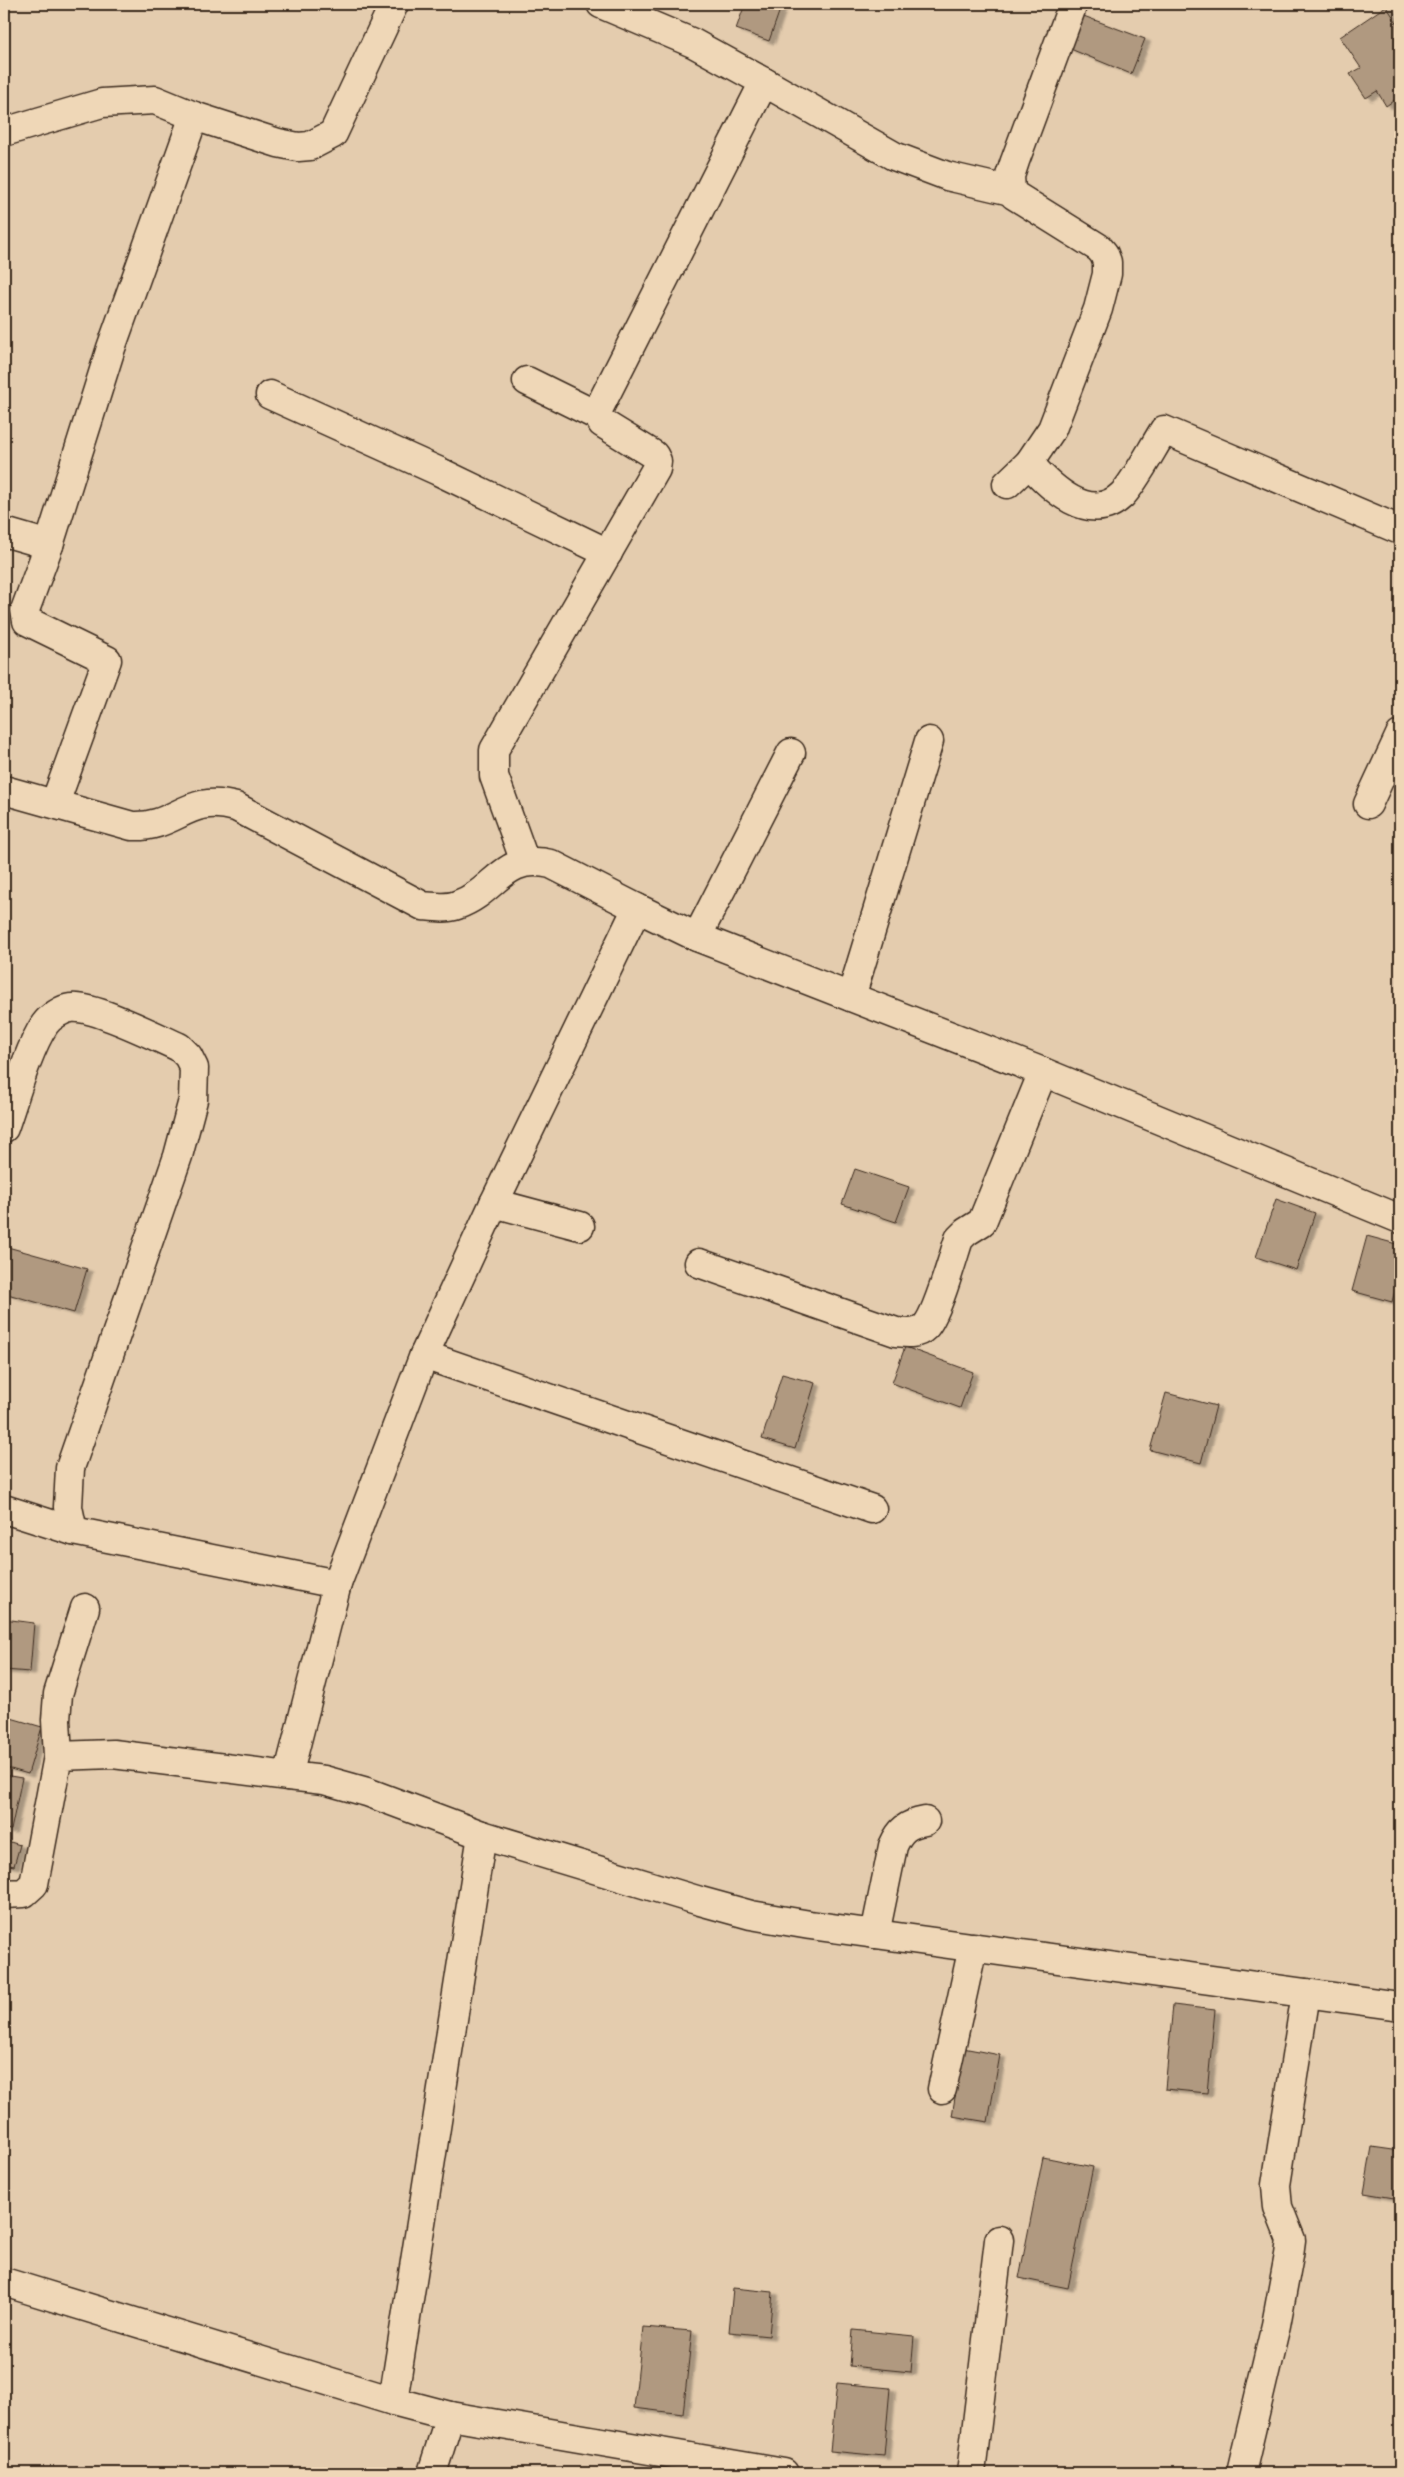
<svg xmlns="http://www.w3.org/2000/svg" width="1404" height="2477" font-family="Pangolin,sans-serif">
<defs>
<filter id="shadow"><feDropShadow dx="5.5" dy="3" stdDeviation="1" flood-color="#0004"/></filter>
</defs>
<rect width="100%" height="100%" fill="#e4ccae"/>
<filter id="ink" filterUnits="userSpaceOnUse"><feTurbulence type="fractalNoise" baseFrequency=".02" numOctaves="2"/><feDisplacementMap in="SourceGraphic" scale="10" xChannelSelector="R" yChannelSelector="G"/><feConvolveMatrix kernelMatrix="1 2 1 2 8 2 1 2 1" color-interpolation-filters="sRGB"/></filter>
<g filter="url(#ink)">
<g fill="#b09980" stroke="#3b2a1e" filter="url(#shadow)">
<path d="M745 4H782L769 41 736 29Z"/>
<path d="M1386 6 1400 27V96L1386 106 1377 91 1366 98 1350 74 1361 68 1340 37Z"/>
<path d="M1081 15 1145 39 1131 74 1068 48Z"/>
<path d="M855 1169 909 1187 896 1222 842 1204Z"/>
<path d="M1276 1199 1315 1213 1296 1270 1256 1257Z"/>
<path d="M1367 1236 1400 1245V1271L1392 1302 1352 1291Z"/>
<path d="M4 1246 87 1269 74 1313 4 1293Z"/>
<path d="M905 1347 973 1372 960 1408 892 1383Z"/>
<path d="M782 1374 815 1383 795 1449 762 1439Z"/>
<path d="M1166 1393 1216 1406 1201 1463 1150 1450Z"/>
<path d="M4 1619 34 1623 30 1672 4 1670Z"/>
<path d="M4 1716 42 1727 28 1774 4 1767Z"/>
<path d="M4 1775 22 1778 11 1830 4 1829Z"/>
<path d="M4 1840 20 1845 14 1866 4 1864Z"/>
<path d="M1173 2005 1215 2010 1207 2093 1165 2089Z"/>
<path d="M963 2048 1000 2055 988 2122 952 2116Z"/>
<path d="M1372 2147 1400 2151V2199L1364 2193Z"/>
<path d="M1043 2157 1093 2167 1068 2288 1019 2278Z"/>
<path d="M733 2288 773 2292 769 2336 729 2332Z"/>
<path d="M643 2327 692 2331 683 2414 634 2408Z"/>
<path d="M853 2330 914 2336 911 2372 850 2366Z"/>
<path d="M837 2383 890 2388 884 2456 830 2451Z"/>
</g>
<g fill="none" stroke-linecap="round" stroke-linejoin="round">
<g stroke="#3b2a1e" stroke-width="31">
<g id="minor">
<path d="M764 82 894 156 947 176 1011 191 1010 176 1015 161 1073 4"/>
<path d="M4 132 102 103 155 100 194 116 278 143 298 147 310 146 333 134 394 4"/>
<path d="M527 381 598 416"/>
<path d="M270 395 438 471 608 553"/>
<path d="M1029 463C1050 487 1090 526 1122 495 1135 482 1153 447 1164 430L1400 530"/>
<path d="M1007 484 1029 463 1052 429 1098 309 1107 274V262L1104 254 1099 248 1014 195 1011 191"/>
<path d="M4 532 49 545"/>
<path d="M4 790 132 826C177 828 187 793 236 807L423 906C434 907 447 909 457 905 497 891 502 853 551 864L637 908"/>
<path d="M55 803 107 660 27 621 25 610 49 545 111 348 194 116"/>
<path d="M1368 804 1400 735"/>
<path d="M525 862 494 776V750L656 469 657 461 654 455 602 423 598 416 599 408 764 82 693 43 601 4"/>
<path d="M697 937 791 753"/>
<path d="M851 997 929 741"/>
<path d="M4 1128C14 1099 29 1047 45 1024 50 1017 62 1009 71 1008 93 1005 156 1037 179 1047L188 1056 194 1068 193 1100 178 1156 70 1468 68 1507 73 1531"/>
<path d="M494 1203 580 1226"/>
<path d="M1400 1219 1043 1072 697 937 637 908 494 1203 424 1355 337 1584 288 1776 324 1780 367 1792 482 1835 700 1901 751 1915 810 1925 1400 2006"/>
<path d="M699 1263 896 1332C906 1333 917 1335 925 1327 937 1315 953 1257 959 1239L966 1232 982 1222 1043 1072"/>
<path d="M424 1355 872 1509"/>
<path d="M4 1509 73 1531 337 1584"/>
<path d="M58 1756 56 1720 58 1694 85 1608"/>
<path d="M4 1894 24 1893 34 1884 58 1756 113 1754 288 1776"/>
<path d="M875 1934 893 1846C900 1830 907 1824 925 1821"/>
<path d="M942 2089 973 1947"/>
<path d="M4 2282 393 2401 450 2416 784 2473"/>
<path d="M393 2401 482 1835"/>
<path d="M432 2473 450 2416"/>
<path d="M971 2473 999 2240"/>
<path d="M1241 2473 1276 2325 1289 2255 1291 2240 1278 2207 1276 2185 1306 1993"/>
</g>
</g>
<use href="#minor" stroke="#efd7b7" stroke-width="28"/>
</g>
</g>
<rect width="1404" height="2477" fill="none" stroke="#efd7b7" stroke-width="20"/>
<rect x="10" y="10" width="1384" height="2457" fill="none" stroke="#3b2a1e" stroke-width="2" filter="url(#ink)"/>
</svg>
